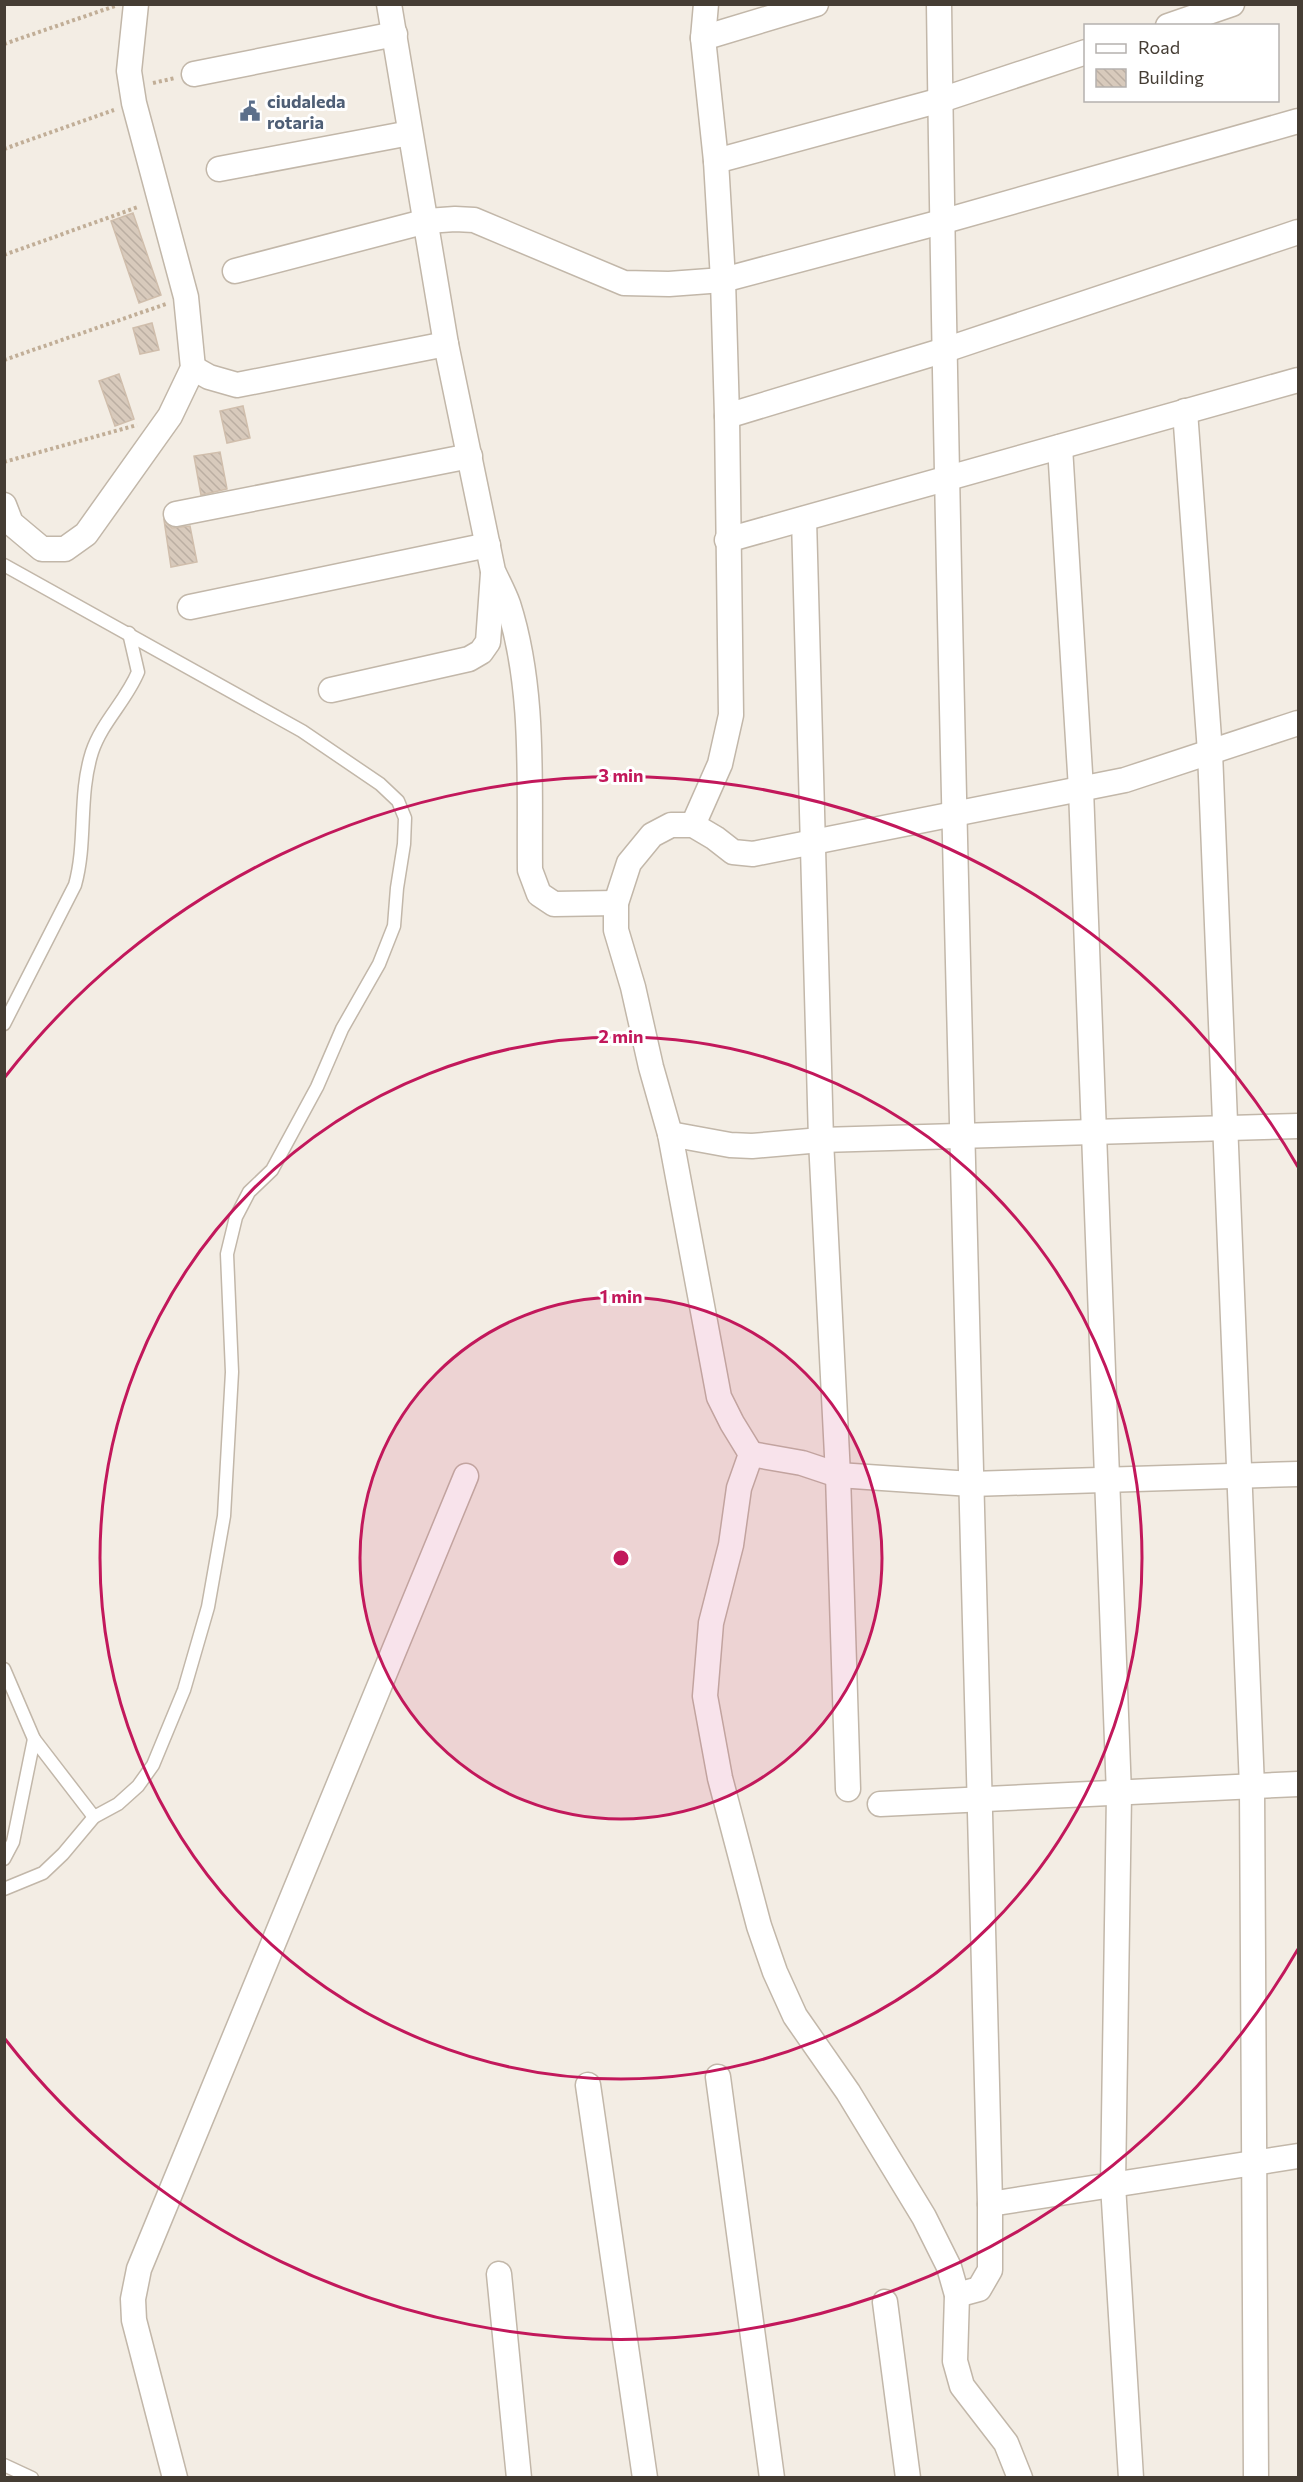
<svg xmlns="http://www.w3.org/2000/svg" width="1303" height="2482" font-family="Commissioner,sans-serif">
<defs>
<pattern id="building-back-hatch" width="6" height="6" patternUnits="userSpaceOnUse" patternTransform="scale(1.5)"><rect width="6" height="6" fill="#d8cabc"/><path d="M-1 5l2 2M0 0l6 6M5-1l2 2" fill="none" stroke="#bbaea2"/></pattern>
</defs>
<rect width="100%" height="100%" fill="#f3ede4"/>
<g fill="url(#building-back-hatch)" stroke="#d0beac" stroke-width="1.5">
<path d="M133 213 161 295 139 303 111 221Z"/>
<path d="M152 323 159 350 140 354 133 328Z"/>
<path d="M119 374 134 419 115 426 99 381Z"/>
<path d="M243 406 250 438 227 443 220 411Z"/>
<path d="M220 452 227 489 201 495 194 456Z"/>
<path d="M164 520 172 528 190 526 197 562 171 567Z"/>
</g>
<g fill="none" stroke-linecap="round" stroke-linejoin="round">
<g stroke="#c2b7a9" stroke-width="15">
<g id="service">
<path d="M4 565 302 731 380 784 398 801 405 818 404 844 397 888 394 926 379 964 342 1029 317 1087 272 1170 249 1192 236 1217 227 1254 232 1372 224 1516 208 1607 184 1690 153 1765 138 1786 118 1804 94 1817 63 1854 43 1873 4 1889"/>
<path d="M4 1024 75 885C87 842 78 796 92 752 102 722 126 701 138 672L129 633"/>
<path d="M4 1669 34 1739"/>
<path d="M4 1859 13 1842 34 1739 94 1817"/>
<path d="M4 2465 32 2478"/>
</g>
</g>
<g stroke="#c2b7a9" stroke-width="27">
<g id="minor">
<path d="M389 4 446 344 493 571C498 582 504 593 508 604 535 688 529 782 530 870L539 894 554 904 616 903"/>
<path d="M939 4C949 738 972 1471 990 2204V2270L979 2289 957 2295"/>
<path d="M1168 26 1232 4"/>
<path d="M703 38 816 4"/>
<path d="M194 74 395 34"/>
<path d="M716 161 941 100 1086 52"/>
<path d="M219 169 410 133"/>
<path d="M235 271 427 221 455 219 474 220 624 283 669 284 723 280 941 222 1298 121"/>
<path d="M193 368 209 377 237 385 446 344"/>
<path d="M1185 411 1210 752 1252 1787 1256 2478"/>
<path d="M727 416 945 350 1298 232"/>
<path d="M1060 447 1081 789 1119 1794 1113 2185 1131 2478"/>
<path d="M4 505 11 523 42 549H65L86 534 170 416 193 368 186 297 134 103 129 71 136 4"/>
<path d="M176 514 470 456"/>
<path d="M804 519 821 1140 838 1475 848 1789"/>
<path d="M727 540 1298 380"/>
<path d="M190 607 488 545"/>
<path d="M331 690 469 659 481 652 488 642 493 573"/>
<path d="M693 825 720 764 731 715 727 416 723 280 716 161 703 38 706 4"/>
<path d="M670 1134 730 1145 752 1146 821 1140 1298 1126"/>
<path d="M751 1454 802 1463 838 1475 971 1484 1298 1474"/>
<path d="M880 1804 1298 1784"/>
<path d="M718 2077 772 2478"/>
<path d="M588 2085 645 2478"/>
<path d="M990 2204 1298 2156"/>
<path d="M499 2274 519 2478"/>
<path d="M885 2302 908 2478"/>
<path d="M175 2478 134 2320 133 2299 139 2269 466 1476"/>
<path d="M1020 2478 1006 2443 962 2386 955 2361 957 2295 949 2267 924 2217 848 2092 795 2016 775 1972 759 1926 720 1778 705 1696 711 1623 731 1545 739 1488 751 1454 732 1423 719 1397 670 1134 651 1067 633 987 616 930V903L629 863 652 835 671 825H693L715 838 733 852 753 854 1125 780 1298 723"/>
</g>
</g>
<g stroke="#c1ae97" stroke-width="4" stroke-dasharray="3 3" stroke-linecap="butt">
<path d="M4 44 115 6"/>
<path d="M153 83 175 78"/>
<path d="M4 149 114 110"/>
<path d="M4 255 138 207"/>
<path d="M4 360 166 304"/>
<path d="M4 462 137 425"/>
</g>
<use href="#service" stroke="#fff" stroke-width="12"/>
<use href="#minor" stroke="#fff" stroke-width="24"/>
</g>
<circle cx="621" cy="1558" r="261" fill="#c2185b" fill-opacity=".12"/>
<g fill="none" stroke="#c2185b" stroke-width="3">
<circle cx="621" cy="1558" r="261"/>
<circle cx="621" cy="1558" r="521"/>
<path d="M1298 1949A782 782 0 0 1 5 2039M5 1077A782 782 0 0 1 1298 1167"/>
</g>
<defs>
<g id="civic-bare" transform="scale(1.62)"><path d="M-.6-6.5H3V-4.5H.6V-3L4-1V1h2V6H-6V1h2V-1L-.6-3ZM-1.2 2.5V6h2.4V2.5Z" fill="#5c6f8a" stroke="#fff" stroke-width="2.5" paint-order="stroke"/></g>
</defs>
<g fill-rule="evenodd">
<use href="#civic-bare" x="250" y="111"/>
</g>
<g text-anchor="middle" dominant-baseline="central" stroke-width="6" stroke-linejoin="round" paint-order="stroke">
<g font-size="18" font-weight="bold" fill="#4e5e75" stroke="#fff" text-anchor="start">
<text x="267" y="101">ciudaleda<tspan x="267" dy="21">rotaria</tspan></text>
</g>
</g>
<circle cx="621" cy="1558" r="9" fill="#c2185b" stroke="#fff" stroke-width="3"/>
<g font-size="18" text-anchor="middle" font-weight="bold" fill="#c2185b" stroke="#fff" stroke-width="6" stroke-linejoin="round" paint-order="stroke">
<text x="621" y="782">3 min</text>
<text x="621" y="1043">2 min</text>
<text x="621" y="1303">1 min</text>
</g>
<rect width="1303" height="2482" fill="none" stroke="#453d34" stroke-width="12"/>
<rect x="1084" y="24" width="195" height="78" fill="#ffffff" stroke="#b5b1ae" stroke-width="1.5"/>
<rect x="1096" y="44" width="30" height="9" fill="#ffffff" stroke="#b5b1ae" stroke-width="1.5"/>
<text x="1138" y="54" font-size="18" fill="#453d34">Road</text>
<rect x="1096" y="69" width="30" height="18" fill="url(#building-back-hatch)" stroke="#b5b1ae" stroke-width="1.5"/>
<text x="1138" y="84" font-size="18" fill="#453d34">Building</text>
</svg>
